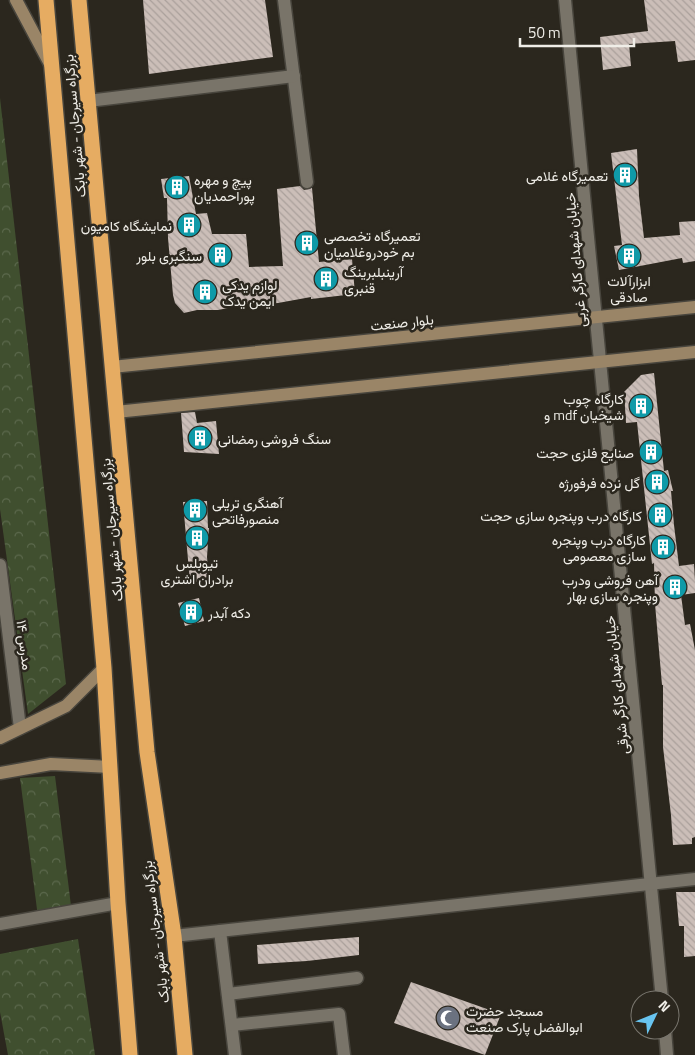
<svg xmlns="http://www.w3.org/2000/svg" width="695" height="1055" font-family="'Titillium Web',Vazirmatn,sans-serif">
<defs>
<pattern id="forest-crowns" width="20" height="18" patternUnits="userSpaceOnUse" patternTransform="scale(1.25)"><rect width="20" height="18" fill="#404f2f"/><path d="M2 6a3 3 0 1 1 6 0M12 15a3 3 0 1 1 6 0" fill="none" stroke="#5c694d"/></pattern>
<pattern id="building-back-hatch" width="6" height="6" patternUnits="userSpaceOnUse" patternTransform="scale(1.25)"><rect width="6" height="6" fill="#cbbeb8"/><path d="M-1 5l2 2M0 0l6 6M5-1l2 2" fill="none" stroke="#aaa09b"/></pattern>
</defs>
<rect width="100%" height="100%" fill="#2b271e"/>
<g fill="url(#forest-crowns)">
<path d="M0 98 66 684 28 714 0 509Z"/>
<path d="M55 776 72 914 38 917 20 778Z"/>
<path d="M78 939 95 1055H8L0 1012V954Z"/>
</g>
<g fill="url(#building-back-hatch)">
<path d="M143 0H265L273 57 149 74Z"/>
<path d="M644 0H695V60L678 62 675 41 629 44 631 66 603 70 600 37 648 31Z"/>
<path d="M637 149 639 196 644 238 680 235 679 222 695 221V261L683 263 682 258 619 270 614 246 622 245 611 153Z"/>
<path d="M189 176 196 214 207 213 212 234H246L249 267 283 266 277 189 300 186 304 190 312 188 319 262 352 259 355 294 311 299V297L278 303 253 305V303L218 310H197L184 313 175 303 173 295 168 238 167 198H164L161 179Z"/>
<path d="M654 373 664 471 668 470 673 491H671L674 525 679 566 694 564 695 581V593L681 595 685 625 690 624 695 650V837L692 838V844L673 845 671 815 663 747V685H662L655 604 654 563 652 564 637 422 626 423 624 392 641 375Z"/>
<path d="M195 412 197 423 216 421 219 454 184 452 181 413Z"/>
<path d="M207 501 208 528H209L207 557 209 580 190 583 183 502Z"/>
<path d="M199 598 204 621 185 626 178 603Z"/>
<path d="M676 892H695V956L684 957V926H679Z"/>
<path d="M359 937V955L307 961 258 964 257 945Z"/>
<path d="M411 982 501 1014 485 1055 394 1023Z"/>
</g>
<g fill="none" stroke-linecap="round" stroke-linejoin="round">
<g stroke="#48453d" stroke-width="15">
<g id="street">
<path d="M284 0 307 182"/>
<path d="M565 0 662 1000"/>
<path d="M88 101 294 76"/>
<path d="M0 565 20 728"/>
<path d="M0 924 118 903"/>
<path d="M220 931 235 1055"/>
<path d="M174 936 695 879"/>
<path d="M228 994 357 978"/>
<path d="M232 1025 339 1014 344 1055"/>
<path d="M665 1030 667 1055"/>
</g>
</g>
<g stroke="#48453d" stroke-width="15">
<g id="secondary">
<path d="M16 0 50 64"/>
<path d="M112 367 695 307"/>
<path d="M116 412 695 352"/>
<path d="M0 738 66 706 104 668"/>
<path d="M0 773 51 764 111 767"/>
</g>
</g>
<g stroke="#48453d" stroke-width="18">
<g id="highway">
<path d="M46 0 104 668 118 903 130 1055"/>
<path d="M79 0 147 752 174 936 185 1055"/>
</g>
</g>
<use href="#street" stroke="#797469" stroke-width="12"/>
<use href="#secondary" stroke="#9a8567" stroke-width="12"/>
<use href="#highway" stroke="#e6ac62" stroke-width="15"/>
</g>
<defs>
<g id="building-disc" transform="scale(1.25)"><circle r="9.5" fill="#0f9aa8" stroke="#2b271e"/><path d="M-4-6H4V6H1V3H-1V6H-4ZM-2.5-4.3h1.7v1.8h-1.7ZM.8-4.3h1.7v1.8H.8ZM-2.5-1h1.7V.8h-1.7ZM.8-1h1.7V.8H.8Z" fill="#fff"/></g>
<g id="mosque-disc" transform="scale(1.25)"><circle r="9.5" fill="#6b7280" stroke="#2b271e"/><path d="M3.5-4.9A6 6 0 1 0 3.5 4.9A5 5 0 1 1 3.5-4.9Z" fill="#fff"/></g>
</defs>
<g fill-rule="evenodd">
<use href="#building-disc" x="625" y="175"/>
<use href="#building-disc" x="177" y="187"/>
<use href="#building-disc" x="189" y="225"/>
<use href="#building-disc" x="307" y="243"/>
<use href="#building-disc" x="220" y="255"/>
<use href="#building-disc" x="629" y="256"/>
<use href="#building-disc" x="326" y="279"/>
<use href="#building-disc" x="205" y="292"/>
<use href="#building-disc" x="641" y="406"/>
<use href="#building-disc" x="200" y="438"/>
<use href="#building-disc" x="651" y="452"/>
<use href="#building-disc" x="657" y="482"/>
<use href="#building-disc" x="195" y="510"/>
<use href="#building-disc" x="660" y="515"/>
<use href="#building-disc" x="197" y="538"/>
<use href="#building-disc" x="663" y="547"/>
<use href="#building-disc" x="675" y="587"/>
<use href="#building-disc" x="191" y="612"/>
<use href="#mosque-disc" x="448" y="1018"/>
</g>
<g text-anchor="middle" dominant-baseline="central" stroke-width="5" stroke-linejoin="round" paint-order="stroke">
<g font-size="14" fill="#efede7" stroke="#2b271e">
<text transform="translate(74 126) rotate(-95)">بزرگراه سیرجان - شهر بابک</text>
<text transform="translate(575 260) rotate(-95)">خیابان شهدای کارگر غربی</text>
<text transform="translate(402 322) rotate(-6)">بلوار صنعت</text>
<text transform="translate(111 530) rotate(-95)">بزرگراه سیرجان - شهر بابک</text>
<text transform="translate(25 645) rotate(83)">مدرس ۱۴</text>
<text transform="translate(616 685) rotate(-96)">خیابان شهدای کارگر شرقی</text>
<text transform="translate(155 932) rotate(-97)">بزرگراه سیرجان - شهر بابک</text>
</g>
<g font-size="14" fill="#efede7" stroke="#2b271e" text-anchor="end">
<text x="608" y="175">تعمیرگاه غلامی</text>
<text x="194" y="179" text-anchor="start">پیچ و مهره<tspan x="194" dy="16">پوراحمدیان</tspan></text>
<text x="172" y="225">نمایشگاه کامیون</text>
<text x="324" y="235" text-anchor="start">تعمیرگاه تخصصی<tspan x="324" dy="16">بم خودروغلامیان</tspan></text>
<text x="202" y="255">سنگبری بلور</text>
<text x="344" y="271" text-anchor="start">آرینبلبرینگ<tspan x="344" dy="16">قنبری</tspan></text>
<text x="629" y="280" text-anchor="middle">ابزارآلات<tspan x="629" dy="16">صادقی</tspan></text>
<text x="222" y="284" text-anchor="start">لوازم یدکی<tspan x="222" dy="16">ایمن یدک</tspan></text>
<text x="624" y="398">کارگاه چوب<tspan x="624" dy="16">و mdf شیخیان</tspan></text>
<text x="218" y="438" text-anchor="start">سنگ فروشی رمضانی</text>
<text x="634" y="452">صنایع فلزی حجت</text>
<text x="640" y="482">گل نرده فرفورژه</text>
<text x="212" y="502" text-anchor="start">آهنگری تریلی<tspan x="212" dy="16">منصورفاتحی</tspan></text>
<text x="642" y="515">کارگاه درب وپنجره سازی حجت</text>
<text x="646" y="539">کارگاه درب وپنجره<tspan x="646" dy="16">سازی معصومی</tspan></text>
<text x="197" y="562" text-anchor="middle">تیوبلس<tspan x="197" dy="16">برادران اشتری</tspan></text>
<text x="658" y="579">آهن فروشی ودرب<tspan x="658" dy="16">وپنجره سازی بهار</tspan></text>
<text x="208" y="612" text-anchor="start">دکه آبدر</text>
<text x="466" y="1010" text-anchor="start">مسجد حضرت<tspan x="466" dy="16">ابوالفضل پارک صنعت</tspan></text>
</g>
</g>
<g transform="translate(655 1015) rotate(47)"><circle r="24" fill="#2b271e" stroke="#79766e"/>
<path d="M0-4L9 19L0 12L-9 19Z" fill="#68c4f0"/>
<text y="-8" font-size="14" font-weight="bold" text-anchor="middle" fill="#efede7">N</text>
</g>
<path d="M520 38v8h114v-8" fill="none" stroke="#efede7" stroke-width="2.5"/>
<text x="528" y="38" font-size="15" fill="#efede7" stroke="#2b271e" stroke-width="4" paint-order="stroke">50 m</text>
</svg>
